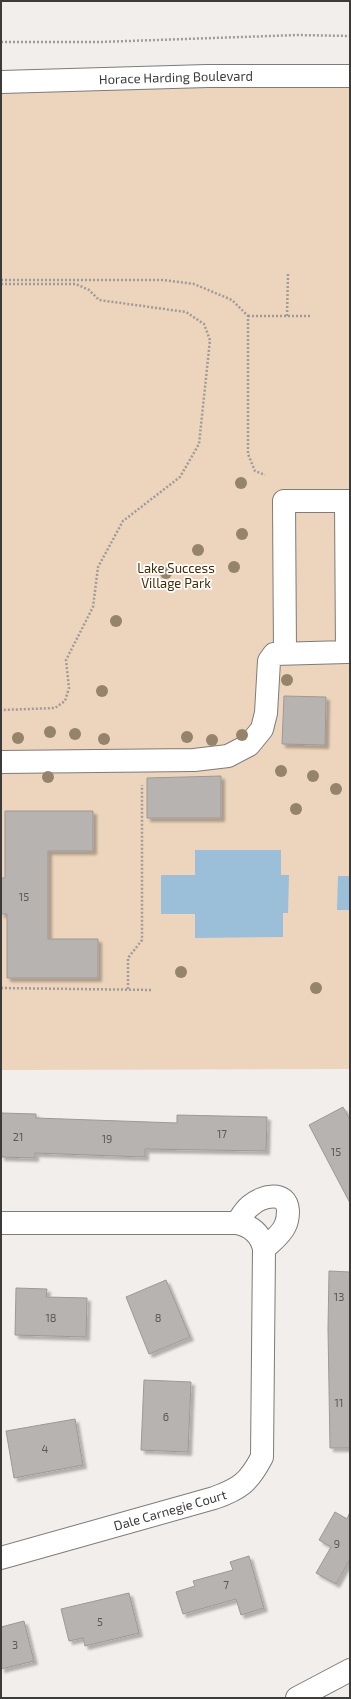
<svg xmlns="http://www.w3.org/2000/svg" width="351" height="1699" font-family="'Exo 2',sans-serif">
<defs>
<filter id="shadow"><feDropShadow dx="3.5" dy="3.5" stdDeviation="1" flood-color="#0004"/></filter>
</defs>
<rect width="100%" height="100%" fill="#f1eeeb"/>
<path fill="#edd4bc" d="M350 77V1069L1 1070V81Z"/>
<g fill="#9bbed9">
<path d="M195 850H281V875H289L288 913H283V937L195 938V914H161V875H195Z"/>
<path d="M338 876H350V910H337Z"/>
</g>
<g fill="#b6b3b1" stroke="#9c9996" filter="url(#shadow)">
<path d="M284 696 326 697 325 745 282 744Z"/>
<path d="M221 776V818H147V778Z"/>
<path d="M5 811H93V851H48V939H98V978H7V914H1V878H5Z"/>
<path d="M343 1107 350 1120V1203L309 1125Z"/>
<path d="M1 1113 36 1114V1118L177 1123V1115L267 1117 266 1151 145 1149V1157L35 1153V1158L1 1157Z"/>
<path d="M329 1271 350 1272V1448H330L328 1329Z"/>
<path d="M166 1280 190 1337 149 1354 126 1297Z"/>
<path d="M16 1288 47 1289 46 1297 87 1298 86 1337 15 1335Z"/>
<path d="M144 1380 191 1382 188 1452 141 1450Z"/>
<path d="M75 1419 83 1465 14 1478 6 1431Z"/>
<path d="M335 1512 347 1519 350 1512V1559L336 1584 316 1573 331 1547 319 1540Z"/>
<path d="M249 1556 264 1608 241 1615 236 1599 183 1614 176 1592 195 1586 193 1581 233 1570 230 1562Z"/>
<path d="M129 1593 139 1633 85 1646 83 1638 69 1641 61 1609Z"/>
<path d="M24 1621 34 1661 1 1669V1627Z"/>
</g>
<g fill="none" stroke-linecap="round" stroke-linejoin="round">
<g stroke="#7e7b78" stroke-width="24">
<g id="minor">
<path id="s1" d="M1 82 207 76H350"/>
<path d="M285 653 284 501H350"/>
<path d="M1 762 194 760 228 756 249 745 262 729 266 713 269 661 274 654 347 652 346 501"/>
<path d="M1 1223H237C251 1226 261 1234 264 1249L262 1457C249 1482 240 1489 214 1498L1 1558"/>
<path d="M237 1223C241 1217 244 1211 250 1206 261 1196 287 1189 288 1211 288 1216 287 1222 285 1226 281 1235 271 1242 264 1249"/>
</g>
</g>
<g stroke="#7e7b78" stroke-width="24">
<path id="major" d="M297 1698 350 1670"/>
</g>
<g stroke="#9e9b99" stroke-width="2.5" stroke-dasharray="2 2" stroke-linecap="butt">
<path d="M1 42H100L298 35 350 36"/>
<path d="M1 280H163L194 284 232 300 248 316V454L255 471 265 475"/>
<path d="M1 284H76L89 290 99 300 186 312 204 324 210 340 199 444 180 477 123 521 98 567 93 607 66 660 69 688 65 701 55 708 1 710"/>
<path d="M248 316H311"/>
<path d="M287 316 288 274"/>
<path d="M1 988 153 990"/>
<path d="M128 989V958L142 940V785"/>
</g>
<use href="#minor" stroke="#fff" stroke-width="22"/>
<use href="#major" stroke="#fff" stroke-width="22"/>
</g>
<g fill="#95836c">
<circle cx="241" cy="483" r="6"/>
<circle cx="242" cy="534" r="6"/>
<circle cx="198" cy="550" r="6"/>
<circle cx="234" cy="567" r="6"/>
<circle cx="166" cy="573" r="6"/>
<circle cx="116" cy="621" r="6"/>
<circle cx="287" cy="680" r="6"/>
<circle cx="102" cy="691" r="6"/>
<circle cx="50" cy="732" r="6"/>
<circle cx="75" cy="734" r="6"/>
<circle cx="242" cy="735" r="6"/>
<circle cx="187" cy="737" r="6"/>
<circle cx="18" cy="738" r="6"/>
<circle cx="104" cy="739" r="6"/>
<circle cx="212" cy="740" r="6"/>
<circle cx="281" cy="771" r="6"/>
<circle cx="313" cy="776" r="6"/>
<circle cx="48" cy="777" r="6"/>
<circle cx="336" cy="789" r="6"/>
<circle cx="296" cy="809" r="6"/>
<circle cx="181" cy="972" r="6"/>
<circle cx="316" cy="988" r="6"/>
</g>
<g text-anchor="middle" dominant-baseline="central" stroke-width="3.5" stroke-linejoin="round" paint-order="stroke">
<g font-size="11" fill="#5b5958">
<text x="24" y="896">15</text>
<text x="222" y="1133">17</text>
<text x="18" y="1136">21</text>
<text x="107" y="1138">19</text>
<text x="336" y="1151">15</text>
<text x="339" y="1296">13</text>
<text x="51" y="1317">18</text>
<text x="158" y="1317">8</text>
<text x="339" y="1402">11</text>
<text x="166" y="1416">6</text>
<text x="45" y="1448">4</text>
<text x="337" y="1543">9</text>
<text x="226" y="1584">7</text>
<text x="100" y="1621">5</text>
<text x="15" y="1644">3</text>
</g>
<g font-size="13" fill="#3d3b3a" stroke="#fff">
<text stroke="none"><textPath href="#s1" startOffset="175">Horace Harding Boulevard</textPath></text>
<text transform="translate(170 1510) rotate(-16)">Dale Carnegie Court</text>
</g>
<g font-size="13" fill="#492b04" stroke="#fff">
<text x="176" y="568">Lake Success<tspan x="176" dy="15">Village Park</tspan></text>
</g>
</g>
<rect width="351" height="1699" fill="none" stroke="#3d3b3a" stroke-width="4"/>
</svg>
